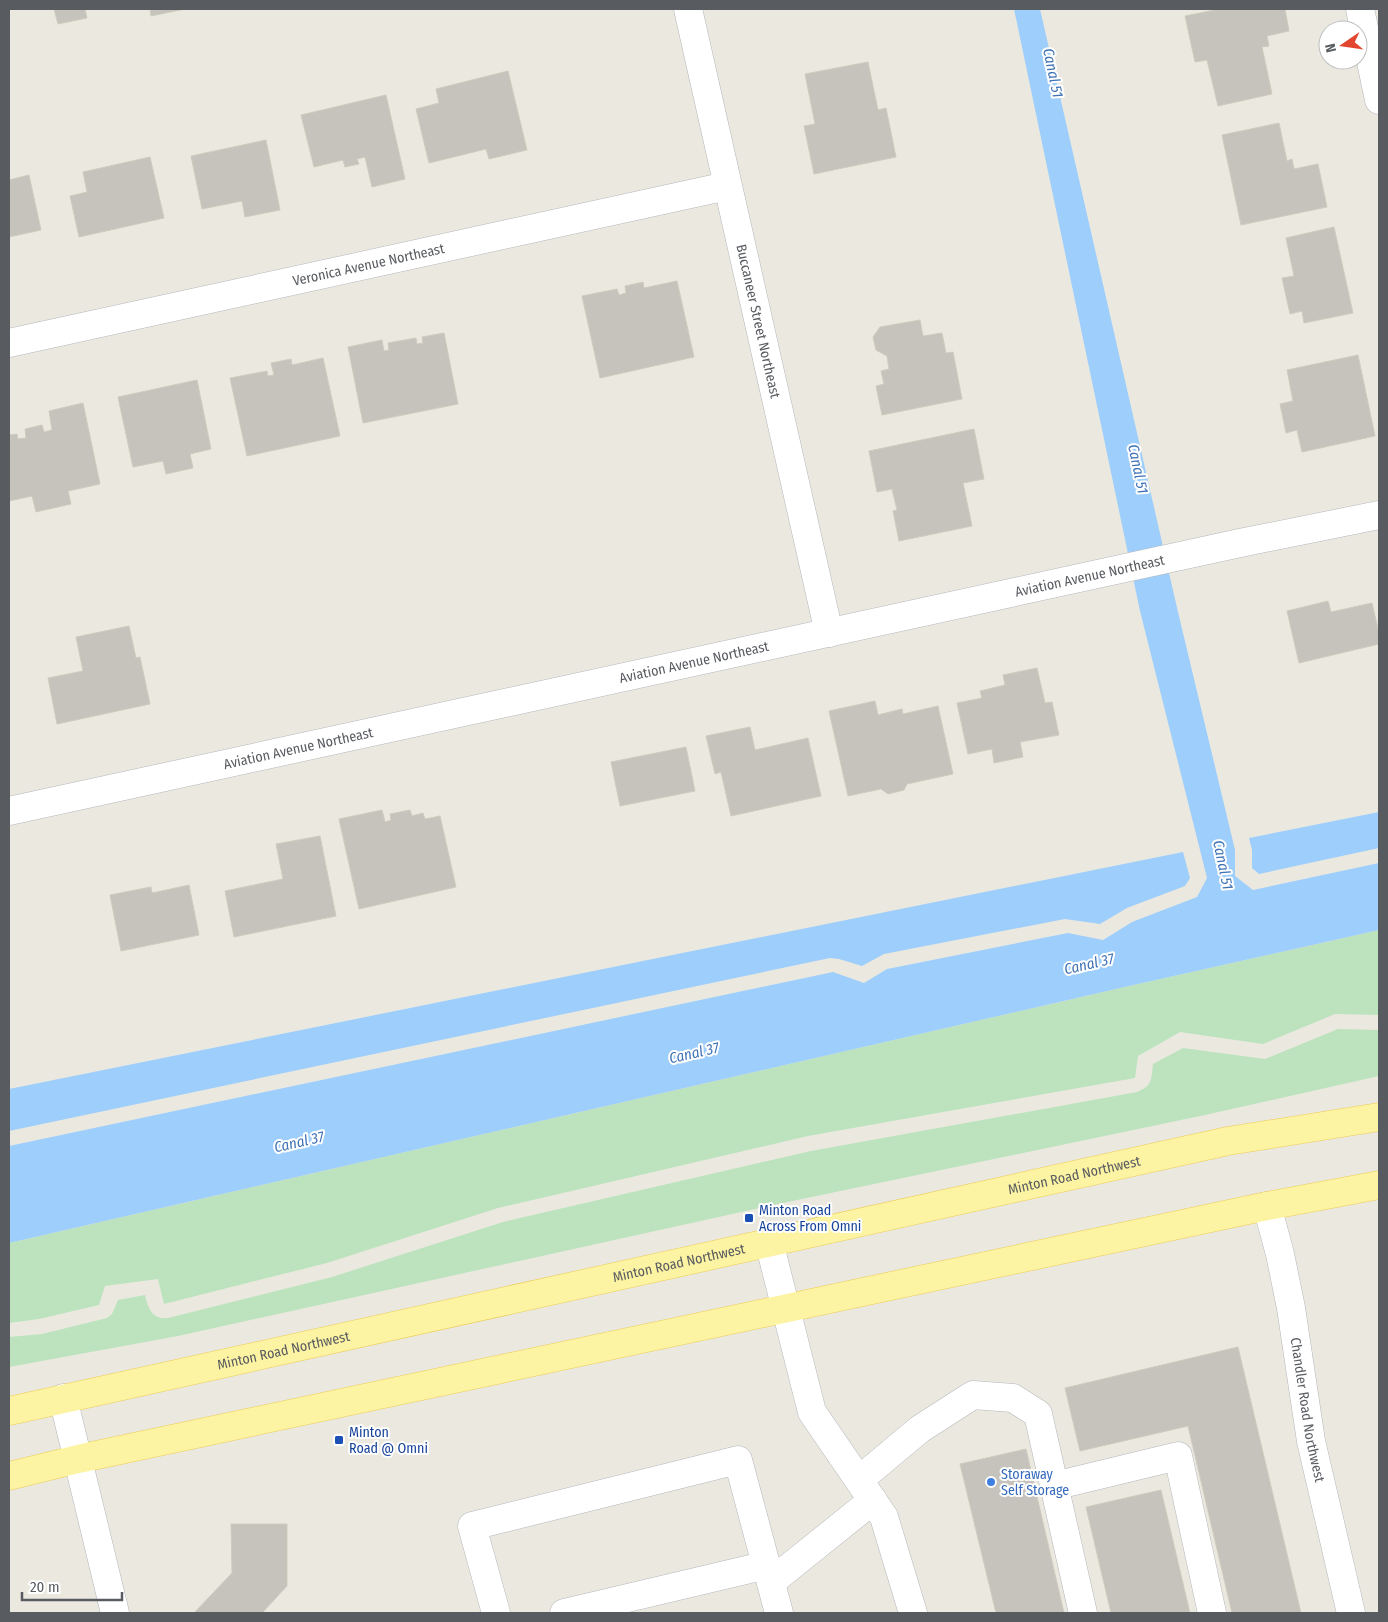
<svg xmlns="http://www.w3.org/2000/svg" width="1388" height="1622" font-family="'Fira Sans Condensed',sans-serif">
<rect width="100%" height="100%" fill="#ebe9df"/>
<g fill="#bce3be">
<path d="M1379 930V1015L1335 1014 1263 1044 1180 1032 1138 1056 1135 1078 808 1136 498 1208 327 1263 164 1304 158 1279 105 1286 99 1305 39 1319 9 1323V1243L1129 986Z"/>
<path d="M1338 1029 1379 1030V1076L1205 1115 778 1204 178 1336 9 1367V1337L42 1334 107 1318 112 1314 118 1300 145 1295C148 1308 152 1320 168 1318L332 1277 503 1222 811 1151 1137 1092C1153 1085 1151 1080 1153 1064L1183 1048 1265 1059Z"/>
</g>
<g fill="#9ecefc">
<path d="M1014 9H1040L1178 612 1235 850V876L1253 890 1379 863V930L1129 986 9 1243V1146L833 972 864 983 887 969 1068 933 1103 940 1132 922 1197 897 1207 878 1140 611Z"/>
<path d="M1379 812V848L1259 874 1252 868V850L1249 838Z"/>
<path d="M1183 852 1190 878 1185 886 1127 908 1100 924 1065 919 884 954 862 966 839 959 830 958 9 1131V1089Z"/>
</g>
<g fill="#c6c3bd" stroke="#cfcbbe">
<path d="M54 9H85L87 18 58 24Z"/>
<path d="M150 9H185L151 16Z"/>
<path d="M1220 9H1285L1289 31 1267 36 1269 46 1262 47 1272 94 1218 106 1207 60 1195 62 1185 16Z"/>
<path d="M868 62 878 110 886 108 896 157 814 174 804 126 815 124 805 74Z"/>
<path d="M508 71 527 150 489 159 486 149 429 163 416 109 439 103 436 89Z"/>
<path d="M386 95 405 179 372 187 365 157 357 159 359 164 345 167 343 160 314 167 301 115Z"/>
<path d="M1279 123 1287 161 1292 159 1294 169 1318 164 1327 207 1241 225 1222 135Z"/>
<path d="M266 140 280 210 245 217 242 201 202 209 191 156Z"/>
<path d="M150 157 164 218 79 237 70 196 87 192 83 172Z"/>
<path d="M29 175 41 230 9 237V180Z"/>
<path d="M1334 227 1353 313 1304 323 1302 311 1290 314 1282 278 1294 276 1286 238Z"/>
<path d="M677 281 694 357 600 378 582 296 617 289 619 295 626 293 625 286 643 282 644 288Z"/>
<path d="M920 320 923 336 942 333 946 353 953 352 962 399 882 415 876 386 884 384 881 371 889 369 887 356 876 350 873 337 880 327Z"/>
<path d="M444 333 458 404 363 423 348 347 382 340 384 351 389 350 388 343 416 338 417 344 423 343 422 337Z"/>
<path d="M1358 355 1375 436 1302 452 1297 430 1286 433 1280 404 1293 401 1287 370Z"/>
<path d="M323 358 340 436 247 456 230 378 267 371 268 376 274 375 271 363 291 359 292 365Z"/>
<path d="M197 380 211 449 190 454 193 468 166 474 163 461 133 467 118 397Z"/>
<path d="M83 403 100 484 68 491 71 504 36 512 32 496 9 501V435L17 434 18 439 26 438 25 429 42 425 44 432 52 430 49 411Z"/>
<path d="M974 429 984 479 963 483 972 526 899 541 893 511 897 510 892 489 877 492 869 451Z"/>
<path d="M1328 601 1331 612 1372 603 1379 633V644L1299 663 1287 611Z"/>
<path d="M129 626 136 658 140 657 150 704 57 724 48 678 83 671 76 637Z"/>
<path d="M1037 668 1045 703 1052 702 1059 735 1020 742 1023 757 994 763 992 749 968 754 957 703 982 698 980 691 1005 685 1003 675Z"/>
<path d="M875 701 878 715 902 709 903 714 938 706 953 774 907 784 904 790 888 794 881 789 848 796 829 711Z"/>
<path d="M750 727 755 750 808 738 821 796 731 816 721 772 715 774 706 736Z"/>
<path d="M686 747 695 791 620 806 611 762Z"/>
<path d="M382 810 385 822 391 820 390 814 410 810 412 816 423 813 425 819 440 816 456 887 359 909 339 819Z"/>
<path d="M320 836 336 916 234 937 225 891 283 879 276 844Z"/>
<path d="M189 885 199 935 121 951 110 895 151 887 152 893Z"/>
<path d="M1238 1347 1301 1613H1232L1188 1426 1080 1451 1065 1388Z"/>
<path d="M1026 1449 1064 1613H996L960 1464Z"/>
<path d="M1161 1490 1190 1613H1111L1086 1507Z"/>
<path d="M231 1524H287V1586L262 1613H194L232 1573Z"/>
</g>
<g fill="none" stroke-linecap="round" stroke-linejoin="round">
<g stroke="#b5b7bc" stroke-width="29">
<g id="minor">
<path id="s1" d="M688 9 829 633"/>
<path d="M1360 9 1379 100"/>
<path id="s2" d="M9 343 727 186"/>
<path id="s3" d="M9 811 1240 543 1379 515"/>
<path id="s4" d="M1267 1206 1280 1254 1291 1308 1311 1441 1351 1613"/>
<path d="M769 1242 812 1412 884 1517 913 1613"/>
<path d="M63 1398 115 1613"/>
<path d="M859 1480 920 1429 973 1395 1013 1398 1038 1414 1083 1613"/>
<path d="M1054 1486 1178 1456 1212 1613"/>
<path d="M771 1582 873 1500"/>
<path d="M496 1613 472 1526 738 1460 779 1613"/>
<path d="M564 1613 767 1565"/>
</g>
</g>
<g stroke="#eccb57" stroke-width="29">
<g id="major">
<path id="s5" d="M9 1411 1228 1141 1379 1117"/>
<path d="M9 1476 78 1459 1267 1206 1379 1185"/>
</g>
</g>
<use href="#minor" stroke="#fff" stroke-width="28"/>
<use href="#major" stroke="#fcf3a3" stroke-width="28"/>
</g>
<g fill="#1a4fb4" stroke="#fff" stroke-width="2">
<rect x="744" y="1213" width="10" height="10" rx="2.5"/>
<rect x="334" y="1435" width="10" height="10" rx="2.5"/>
</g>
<circle fill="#3f7fe0" stroke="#fff" stroke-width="2" cx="991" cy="1482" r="5"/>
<g text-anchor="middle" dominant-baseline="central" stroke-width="4" stroke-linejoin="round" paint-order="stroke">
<g font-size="14" fill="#585b60" stroke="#fff">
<text stroke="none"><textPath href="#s2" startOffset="368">Veronica Avenue Northeast</textPath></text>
<text stroke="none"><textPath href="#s1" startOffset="320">Buccaneer Street Northeast</textPath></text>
<text stroke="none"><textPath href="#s3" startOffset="1106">Aviation Avenue Northeast</textPath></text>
<text stroke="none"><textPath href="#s3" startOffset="701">Aviation Avenue Northeast</textPath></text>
<text stroke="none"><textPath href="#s3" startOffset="296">Aviation Avenue Northeast</textPath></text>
<text stroke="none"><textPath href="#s5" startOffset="1091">Minton Road Northwest</textPath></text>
<text stroke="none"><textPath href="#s5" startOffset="686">Minton Road Northwest</textPath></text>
<text stroke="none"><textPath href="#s5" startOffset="281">Minton Road Northwest</textPath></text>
<text stroke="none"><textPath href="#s4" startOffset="208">Chandler Road Northwest</textPath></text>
</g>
<g font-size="14" fill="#164399" stroke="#fff" text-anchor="start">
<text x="759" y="1210">Minton Road<tspan x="759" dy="16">Across From Omni</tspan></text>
<text x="349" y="1432">Minton<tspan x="349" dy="16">Road @ Omni</tspan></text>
</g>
<g font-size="14" fill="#366cbe" stroke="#fff" text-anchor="start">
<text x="1001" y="1474">Storaway<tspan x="1001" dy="16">Self Storage</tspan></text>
</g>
<g font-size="15" font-style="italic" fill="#4073b5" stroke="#fff">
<text transform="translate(1053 73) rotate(78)">Canal 51</text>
<text transform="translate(1138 469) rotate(78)">Canal 51</text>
<text transform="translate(1223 865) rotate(78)">Canal 51</text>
<text transform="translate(1089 964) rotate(-13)">Canal 37</text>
<text transform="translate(694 1053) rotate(-13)">Canal 37</text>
<text transform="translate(299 1142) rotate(-13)">Canal 37</text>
</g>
</g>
<rect width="1388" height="1622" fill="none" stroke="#585b60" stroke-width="20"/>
<g transform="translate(1343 45) rotate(257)"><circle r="24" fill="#ffffff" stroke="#bcbdbf"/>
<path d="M0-4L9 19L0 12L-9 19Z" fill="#e3462e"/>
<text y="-8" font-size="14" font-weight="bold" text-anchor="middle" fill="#585b60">N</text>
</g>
<path d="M22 1592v8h100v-8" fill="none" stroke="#585b60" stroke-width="2.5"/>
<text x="30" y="1592" font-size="15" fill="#585b60" stroke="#ffffff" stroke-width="4" paint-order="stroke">20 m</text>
</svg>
